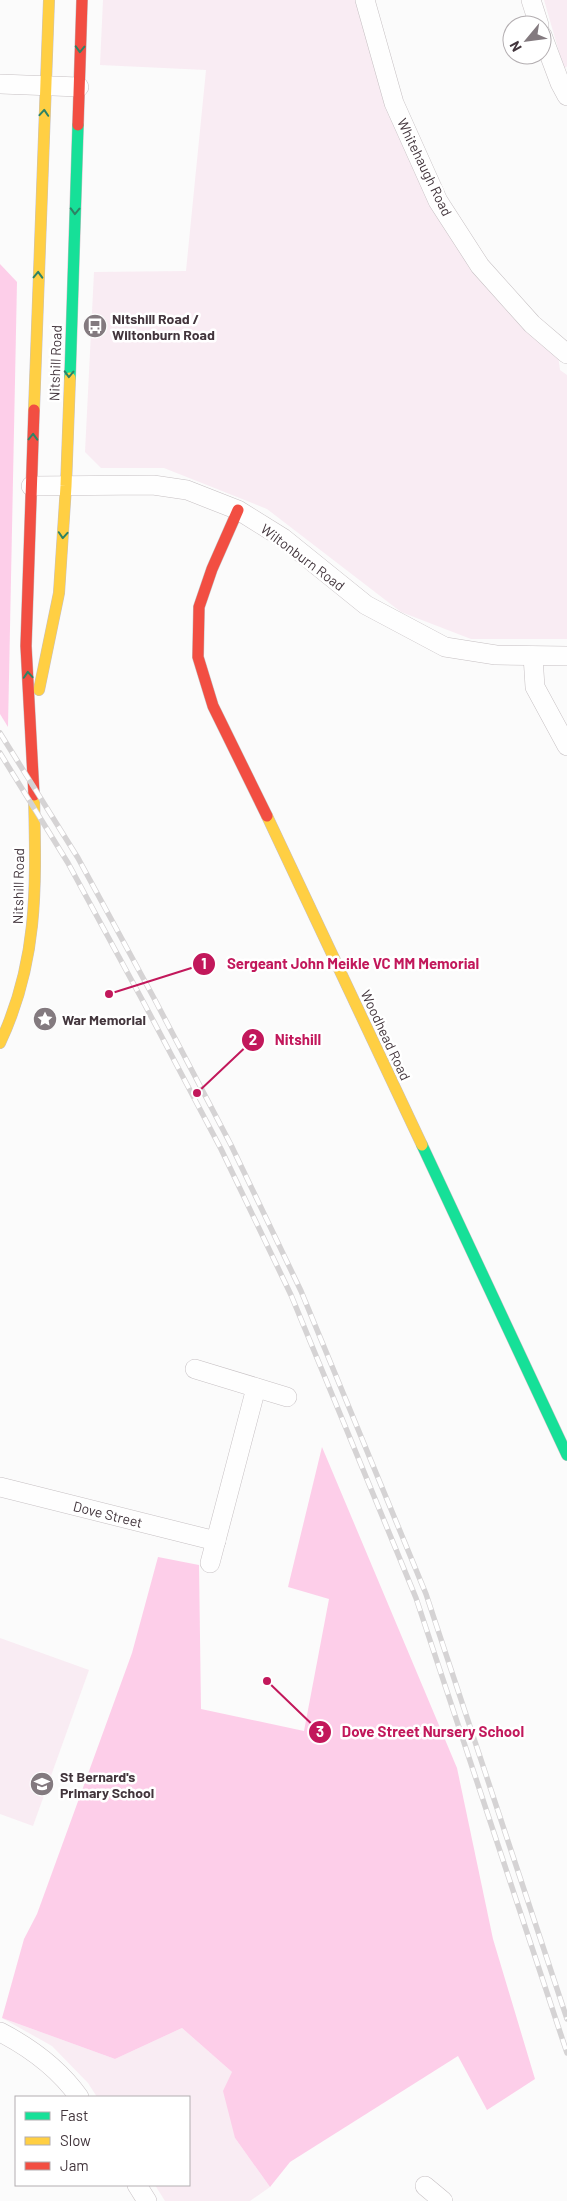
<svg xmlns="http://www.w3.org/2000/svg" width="567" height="2201" font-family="Barlow,sans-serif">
<rect width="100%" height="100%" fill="#fbfbfb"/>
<g fill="#f9ecf3">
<path d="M103 0H355L394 122 410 162 429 199 558 355 560 370 567 375V639H471L401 612 267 509 164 468H101L85 452 94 272 186 271 206 70 100 65Z"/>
<path d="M544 0H567V66L564 69Z"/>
<path d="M0 1638 89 1670 33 1826 0 1814Z"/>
<path d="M2 2018 115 2059 182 2028 232 2072 235 2138 270 2187 250 2201H165L155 2185H189V2097H97L88 2083 52 2046Z"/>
</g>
<g fill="#fdcee9">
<path d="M0 264 17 282 8 727 0 714Z"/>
<path d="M322 1447 457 1768 493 1939 535 2079 487 2110 458 2056 290 2162 270 2187 235 2138 223 2091 232 2072 182 2028 115 2059 2 2018 24 1939 37 1914 132 1653 158 1557 199 1565 201 1709 304 1731 329 1599 288 1587Z"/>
</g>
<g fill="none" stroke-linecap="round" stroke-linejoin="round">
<g stroke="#c6c0c3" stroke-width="20">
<g id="street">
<path d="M365 0 394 103 438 201 480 266 532 324 567 354"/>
<path d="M531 0 539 25"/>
<path d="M542 35 560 83 567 96"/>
<path d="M0 84 79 87"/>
<path d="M31 486 153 485 187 490 238 510 283 538 366 605 445 647 496 655 567 656"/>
<path d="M533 656 535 687 567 746"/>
<path d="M195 1369 287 1397"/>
<path d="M0 1487 216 1541"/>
<path d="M210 1563 256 1388"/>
<path d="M0 2032C31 2048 59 2069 79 2097"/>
<path d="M137 2185 147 2201"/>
<path d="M425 2186 443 2201"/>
</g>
</g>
<g stroke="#c6c0c3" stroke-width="12">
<g id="fast">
<path d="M70 378 78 125"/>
<path d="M422 1145 567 1455"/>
</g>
</g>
<g stroke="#c6c0c3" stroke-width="12">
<g id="slow">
<path d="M34 410 49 0"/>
<path d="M39 690 59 593 66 486 70 378"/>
<path d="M267 816 422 1145"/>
<path d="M0 1043C39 960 36 885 34 795"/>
</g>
</g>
<g stroke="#c6c0c3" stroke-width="12">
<g id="jam">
<path d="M78 125 82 0"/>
<path d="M238 510 212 569 199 607 198 657 213 706 267 816"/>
<path d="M34 795 26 646 34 410"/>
</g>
</g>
<use href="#street" stroke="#fefefe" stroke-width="19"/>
<use href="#fast" stroke="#16e098" stroke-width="11"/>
<use href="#slow" stroke="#ffcf43" stroke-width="11"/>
<use href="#jam" stroke="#f24e42" stroke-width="11"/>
<g stroke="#d5d3d4" stroke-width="5.5">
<g id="rail">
<path d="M0 733 78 858 155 1000 231 1145 301 1291 426 1594 567 2019"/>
<path d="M0 753 68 863 145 1005 221 1149 291 1295 416 1598 567 2053"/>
</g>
</g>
<use href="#rail" stroke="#fff" stroke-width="4" stroke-dasharray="11" stroke-linecap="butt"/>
</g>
<defs><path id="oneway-chevron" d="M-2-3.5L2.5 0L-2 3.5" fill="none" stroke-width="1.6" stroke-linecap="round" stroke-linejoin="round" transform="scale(1.25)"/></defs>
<g stroke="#2e8265">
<use href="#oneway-chevron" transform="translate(80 49) rotate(92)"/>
<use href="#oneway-chevron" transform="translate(44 113) rotate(-86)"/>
<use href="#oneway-chevron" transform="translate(75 211) rotate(92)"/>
<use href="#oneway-chevron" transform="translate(38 275) rotate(-88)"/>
<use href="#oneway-chevron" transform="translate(69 374) rotate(92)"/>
<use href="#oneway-chevron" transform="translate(33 437) rotate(-88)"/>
<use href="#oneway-chevron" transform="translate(63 535) rotate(94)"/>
<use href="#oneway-chevron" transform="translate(28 675) rotate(-94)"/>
</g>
<defs>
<g id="bus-disc" transform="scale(1.25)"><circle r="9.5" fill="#837a7f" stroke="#fff"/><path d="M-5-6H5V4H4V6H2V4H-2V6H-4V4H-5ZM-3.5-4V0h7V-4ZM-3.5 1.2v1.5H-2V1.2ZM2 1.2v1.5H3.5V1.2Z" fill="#fff"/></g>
<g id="sight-disc" transform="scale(1.25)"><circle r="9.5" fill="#837a7f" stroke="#fff"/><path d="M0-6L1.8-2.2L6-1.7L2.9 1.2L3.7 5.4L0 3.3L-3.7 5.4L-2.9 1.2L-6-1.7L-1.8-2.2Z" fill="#fff"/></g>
<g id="school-disc" transform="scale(1.25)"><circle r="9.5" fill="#837a7f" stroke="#fff"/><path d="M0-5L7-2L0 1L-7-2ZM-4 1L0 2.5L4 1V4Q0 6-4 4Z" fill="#fff"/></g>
</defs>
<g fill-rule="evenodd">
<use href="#bus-disc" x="95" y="326"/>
<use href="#sight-disc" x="45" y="1019"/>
<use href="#school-disc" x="42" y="1784"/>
</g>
<g text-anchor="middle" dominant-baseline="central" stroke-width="5" stroke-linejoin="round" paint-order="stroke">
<g font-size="14" fill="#42353c" stroke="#fff">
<text transform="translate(425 167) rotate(64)">Whitehaugh Road</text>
<text transform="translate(55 363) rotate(-88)">Nitshill Road</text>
<text transform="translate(303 557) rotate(37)">Wiltonburn Road</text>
<text transform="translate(18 886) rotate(-89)">Nitshill Road</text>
<text transform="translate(386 1035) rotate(65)">Woodhead Road</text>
<text transform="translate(108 1514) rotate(14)">Dove Street</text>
</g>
<g font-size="14" font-weight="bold" fill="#42353c" stroke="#fff" text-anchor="start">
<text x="112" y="318">Nitshill Road /<tspan x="112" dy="16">Wiltonburn Road</tspan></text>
<text x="62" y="1019">War Memorial</text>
<text x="60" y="1776">St Bernard's<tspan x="60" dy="16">Primary School</tspan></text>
</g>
</g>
<path fill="none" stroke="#c2185b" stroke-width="2" d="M109 994L204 964M197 1093L253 1040M267 1681L320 1732"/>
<g fill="#c2185b" stroke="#fff" stroke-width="2">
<circle cx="109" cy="994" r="5"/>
<circle cx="197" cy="1093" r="5"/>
<circle cx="267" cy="1681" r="5"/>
<circle cx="204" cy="964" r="12"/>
<circle cx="253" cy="1040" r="12"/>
<circle cx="320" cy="1732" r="12"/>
</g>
<g font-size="15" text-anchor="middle" font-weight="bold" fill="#fff">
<text x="204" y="969">1</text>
<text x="253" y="1045">2</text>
<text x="320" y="1737">3</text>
</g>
<g font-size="15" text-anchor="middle" font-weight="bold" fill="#c2185b" stroke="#fff" stroke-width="5" stroke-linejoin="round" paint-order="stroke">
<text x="353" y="969">Sergeant John Meikle VC MM Memorial</text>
<text x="298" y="1045">Nitshill</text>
<text x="433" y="1737">Dove Street Nursery School</text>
</g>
<rect x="15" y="2096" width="175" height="90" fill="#ffffff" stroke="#b3aeb1"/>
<rect x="25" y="2112" width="25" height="8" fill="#16e098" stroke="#b3aeb1"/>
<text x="60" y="2121" font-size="15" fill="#42353c">Fast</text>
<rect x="25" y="2137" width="25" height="8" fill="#ffcf43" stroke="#b3aeb1"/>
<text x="60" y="2146" font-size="15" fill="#42353c">Slow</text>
<rect x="25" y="2162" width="25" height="8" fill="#f24e42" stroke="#b3aeb1"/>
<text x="60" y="2171" font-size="15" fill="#42353c">Jam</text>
<g transform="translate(527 40) rotate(241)"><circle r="24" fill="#ffffff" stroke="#b3aeb1"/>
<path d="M0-4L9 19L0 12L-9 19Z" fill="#837a7f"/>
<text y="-8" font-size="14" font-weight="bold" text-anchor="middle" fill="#42353c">N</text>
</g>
</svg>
